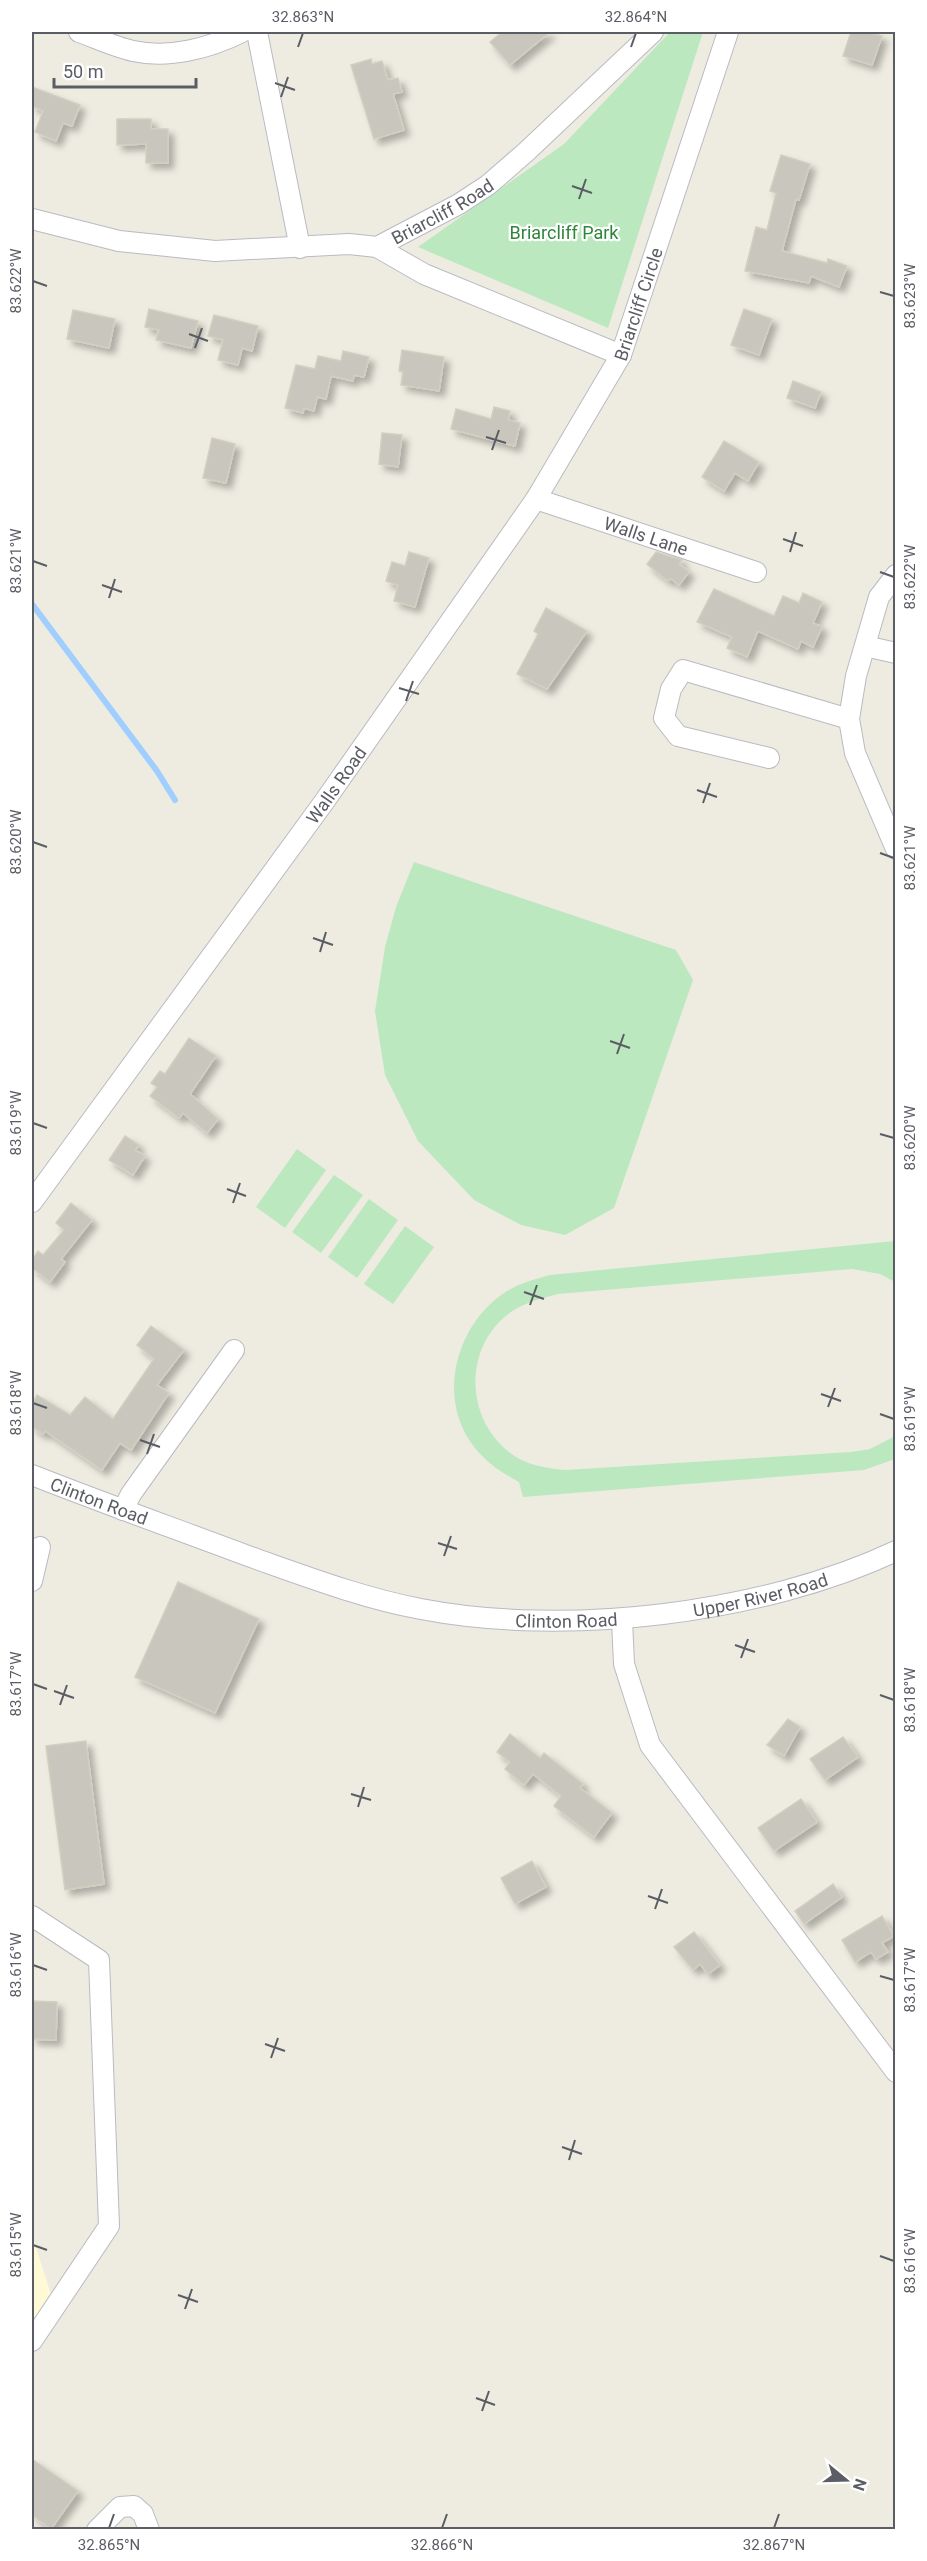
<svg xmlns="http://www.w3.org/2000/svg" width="927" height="2561" font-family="Roboto,sans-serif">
<defs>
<filter id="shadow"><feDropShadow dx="5.5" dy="5.5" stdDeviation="3" flood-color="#0004"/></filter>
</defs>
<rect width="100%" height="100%" fill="#eeece1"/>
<path fill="#fff9d5" d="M32 2235 55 2307 32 2351Z"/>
<g fill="#bce8bf">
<path d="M670 32H703L608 328 418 247 564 144Z"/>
<path d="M414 862 676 950 693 980 614 1208 565 1235 521 1225 474 1200 418 1141 385 1075 375 1011 385 947 396 907Z"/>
<path d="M297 1149 326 1170 285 1228 256 1207Z"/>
<path d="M334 1175 363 1195 321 1253 292 1232Z"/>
<path d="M369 1199 398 1220 357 1278 328 1257Z"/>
<path d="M405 1226 434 1247 393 1304 364 1284Z"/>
<path d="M895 1241V1282L880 1274 852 1269 558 1294C543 1298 527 1302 514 1310 464 1342 463 1416 509 1452 525 1465 545 1468 565 1470L851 1452 870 1449 895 1436V1459L864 1470 523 1497 519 1482C502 1473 487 1463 475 1448 435 1399 456 1323 507 1291 520 1283 536 1279 550 1275Z"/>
</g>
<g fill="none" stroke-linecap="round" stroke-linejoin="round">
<path stroke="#a0ceff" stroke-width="6" d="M32 604 157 771 175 800"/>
</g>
<g fill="#c9c6be" stroke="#d3cfbf" stroke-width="1.5" filter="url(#shadow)">
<path d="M502 32H550L510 65 490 42Z"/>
<path d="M851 32H868L882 36 872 65 843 56Z"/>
<path d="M371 59 372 64 382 61 388 80 398 78 402 92 393 94 404 130 374 139 351 65Z"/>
<path d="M32 87 80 105 72 126 63 123 56 141 35 132 43 111 32 106Z"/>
<path d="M117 119H151V129H168V163H146V144L117 145Z"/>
<path d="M781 155 810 164 799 200 796 199 782 251 827 263 828 259 847 266 839 287 811 276 809 283 745 271 756 227 767 230 776 193 770 191Z"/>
<path d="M149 309 198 321 191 348 156 340 159 330 145 327Z"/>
<path d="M744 309 772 319 759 355 731 345Z"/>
<path d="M73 310 115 319 109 348 67 339Z"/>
<path d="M214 315 258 326 252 351 242 348 238 365 218 360 223 340 208 336Z"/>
<path d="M402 350 444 357 439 391 401 385 403 372 399 371Z"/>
<path d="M343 351 369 357 364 377 354 375 353 381 331 376 326 399 317 397 314 411 304 408 303 413 285 408 296 365 315 369 318 356 341 361Z"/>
<path d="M793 381 821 392 815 408 787 398Z"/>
<path d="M494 407 510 411 508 420 520 423 515 446 451 429 456 409 491 419Z"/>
<path d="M382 433 402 435 398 467 379 464Z"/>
<path d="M212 438 235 444 226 483 203 478Z"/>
<path d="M724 441 759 462 748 481 735 473 724 491 702 477Z"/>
<path d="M409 552 429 558 415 607 394 601 398 585 386 581 392 562 405 566Z"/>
<path d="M656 552 682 560 679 564 689 572 679 585 670 578 668 581 647 564Z"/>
<path d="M714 589 774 616 783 596 799 603 803 593 822 602 813 623 822 627 813 647 801 641 798 649 758 631 747 657 727 648 732 637 697 622Z"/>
<path d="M546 608 587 631 547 689 517 674 538 634 534 631Z"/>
<path d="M189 1038 216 1056 190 1094 218 1119 207 1133 183 1113 179 1118 150 1096 157 1087 151 1083 160 1071 165 1074Z"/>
<path d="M125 1136 139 1145 135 1150 145 1156 133 1175 109 1160Z"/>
<path d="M71 1203 92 1220 61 1259 65 1262 50 1282 32 1268V1260L38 1251 43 1255 64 1230 56 1223Z"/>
<path d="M151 1326 184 1350 157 1385 169 1393 131 1450 120 1443 102 1470 45 1431 43 1434 32 1427V1404L37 1395 70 1415 85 1397 113 1419 154 1359 137 1345Z"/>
<path d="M178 1582 259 1619 215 1713 135 1677Z"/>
<path d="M788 1719 800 1727 784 1756 767 1745Z"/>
<path d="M510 1734 540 1758 544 1753 583 1784 580 1788 612 1813 594 1837 554 1806 561 1796 533 1774 524 1785 505 1769 510 1762 497 1752Z"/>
<path d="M843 1737 858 1757 825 1780 810 1759Z"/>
<path d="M86 1741 104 1884 65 1890 46 1746Z"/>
<path d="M801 1799 817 1822 774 1851 758 1828Z"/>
<path d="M532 1861 546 1887 515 1904 501 1878Z"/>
<path d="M833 1884 842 1897 804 1924 795 1911Z"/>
<path d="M882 1916 894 1936 882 1943 888 1952 876 1959 871 1952 855 1962 842 1940Z"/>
<path d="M694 1932 720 1965 708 1974 700 1964 693 1970 674 1947Z"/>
<path d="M32 2001 57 2002 56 2040 32 2039Z"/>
<path d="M32 2459 78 2491 51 2529 32 2515Z"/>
</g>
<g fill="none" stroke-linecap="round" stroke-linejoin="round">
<g stroke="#b9bbc2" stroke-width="22">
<g id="minor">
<path d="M79 32C96 38 115 47 133 51 169 59 210 48 242 32"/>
<path d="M257 32 300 248"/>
<path id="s1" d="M32 219 119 241 215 251 349 244 377 247 459 204 488 185 526 152 653 32"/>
<path d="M377 247 424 274 621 355"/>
<path id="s2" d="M536 499 756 572"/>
<path d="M896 575 879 597 856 676 849 719 855 753 896 849"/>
<path d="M865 646 896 653"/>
<path d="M769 758 678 736 664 718 671 689 683 670 849 719"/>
<path id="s3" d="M32 1202 324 802 536 499 621 355 728 32"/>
<path id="s4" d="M32 1475C103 1503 176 1529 248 1556 305 1576 362 1598 421 1609 566 1637 762 1614 896 1551"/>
<path d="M123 1510 131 1494 234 1350"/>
<path d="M32 1581 40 1547"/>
<path d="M622 1620 624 1664 650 1745 896 2072"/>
<path d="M32 1916 99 1960 109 2226 32 2341"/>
<path d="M97 2530 120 2507 134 2506 143 2514 149 2530"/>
</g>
</g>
<use href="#minor" stroke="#fff" stroke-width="20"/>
</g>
<path fill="none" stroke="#5a5d64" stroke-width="2" d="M298 47 303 33M631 47 636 33M275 83 295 90M281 97 288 77M572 186 592 193M579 199 586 179M33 281 47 286M880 292 894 296M189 334 208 341M195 348 202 328M486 437 506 443M492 450 499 430M783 539 803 546M790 552 796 532M33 561 47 566M880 572 894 577M102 585 122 592M109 598 115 579M399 688 419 694M406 701 413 681M697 790 717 797M703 803 710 783M33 842 47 847M880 853 894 858M313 938 333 945M320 952 326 932M610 1041 630 1048M617 1054 624 1034M33 1123 47 1128M880 1134 894 1138M227 1189 246 1196M233 1203 240 1183M524 1292 544 1299M530 1305 537 1285M821 1394 841 1401M33 1403 47 1408M828 1407 835 1388M880 1414 894 1419M140 1440 160 1447M147 1454 154 1434M438 1543 457 1549M444 1556 451 1536M735 1645 755 1652M741 1658 748 1639M33 1684 47 1689M54 1691 74 1698M880 1695 894 1700M60 1705 67 1685M351 1794 371 1800M358 1807 364 1787M648 1896 668 1903M655 1909 662 1889M33 1965 47 1970M880 1976 894 1980M265 2044 285 2051M271 2058 278 2038M562 2147 582 2154M569 2160 575 2140M33 2245 47 2250M880 2256 894 2261M178 2295 198 2302M185 2309 192 2289M476 2398 495 2405M482 2411 489 2391M109 2528 114 2514M442 2528 447 2514M774 2528 779 2514"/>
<g text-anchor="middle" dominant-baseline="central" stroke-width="4.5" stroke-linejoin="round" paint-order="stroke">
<g font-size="18" fill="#5a5d64" stroke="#fff">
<text stroke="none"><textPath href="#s1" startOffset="423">Briarcliff Road</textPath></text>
<text stroke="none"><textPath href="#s3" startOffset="1086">Briarcliff Circle</textPath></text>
<text stroke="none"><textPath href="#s2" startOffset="116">Walls Lane</textPath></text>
<text stroke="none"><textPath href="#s3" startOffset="516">Walls Road</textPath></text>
<text stroke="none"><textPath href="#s4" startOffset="72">Clinton Road</textPath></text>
<text stroke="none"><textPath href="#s4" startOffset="754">Upper River Road</textPath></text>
<text stroke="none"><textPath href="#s4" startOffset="558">Clinton Road</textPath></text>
</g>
<g font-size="18" fill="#2e863a" stroke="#fff">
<text x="564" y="232">Briarcliff Park</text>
</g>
</g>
<rect width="927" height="2561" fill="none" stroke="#ffffff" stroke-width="66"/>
<g transform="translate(846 2480) rotate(109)" stroke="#ffffff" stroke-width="4.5" paint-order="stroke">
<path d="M0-4.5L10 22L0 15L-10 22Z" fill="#5a5d64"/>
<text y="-9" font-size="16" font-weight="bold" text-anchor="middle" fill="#5a5d64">N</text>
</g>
<path d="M54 78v9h142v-9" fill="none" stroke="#5a5d64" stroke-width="3"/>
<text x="63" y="78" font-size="18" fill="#5a5d64" stroke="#ffffff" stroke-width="4.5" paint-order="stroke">50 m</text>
<rect x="33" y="33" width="861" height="2495" fill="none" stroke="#5a5d64" stroke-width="2"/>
<g font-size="15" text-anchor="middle" fill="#5a5d64">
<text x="303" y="22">32.863°N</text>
<text x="636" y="22">32.864°N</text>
<text transform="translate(16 281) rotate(-90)" y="5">83.622°W</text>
<text transform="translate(910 296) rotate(-90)" y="5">83.623°W</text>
<text transform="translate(16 561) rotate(-90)" y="5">83.621°W</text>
<text transform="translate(910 577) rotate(-90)" y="5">83.622°W</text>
<text transform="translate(16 842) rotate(-90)" y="5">83.620°W</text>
<text transform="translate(910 858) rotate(-90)" y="5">83.621°W</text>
<text transform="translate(16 1123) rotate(-90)" y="5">83.619°W</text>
<text transform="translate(910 1138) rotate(-90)" y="5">83.620°W</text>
<text transform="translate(16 1403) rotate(-90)" y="5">83.618°W</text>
<text transform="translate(910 1419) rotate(-90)" y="5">83.619°W</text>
<text transform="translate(16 1684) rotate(-90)" y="5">83.617°W</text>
<text transform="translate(910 1700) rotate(-90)" y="5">83.618°W</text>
<text transform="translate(16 1965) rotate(-90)" y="5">83.616°W</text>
<text transform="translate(910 1980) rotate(-90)" y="5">83.617°W</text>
<text transform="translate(16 2245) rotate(-90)" y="5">83.615°W</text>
<text transform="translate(910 2261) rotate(-90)" y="5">83.616°W</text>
<text x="109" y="2550">32.865°N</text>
<text x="442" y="2550">32.866°N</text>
<text x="774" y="2550">32.867°N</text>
</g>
</svg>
